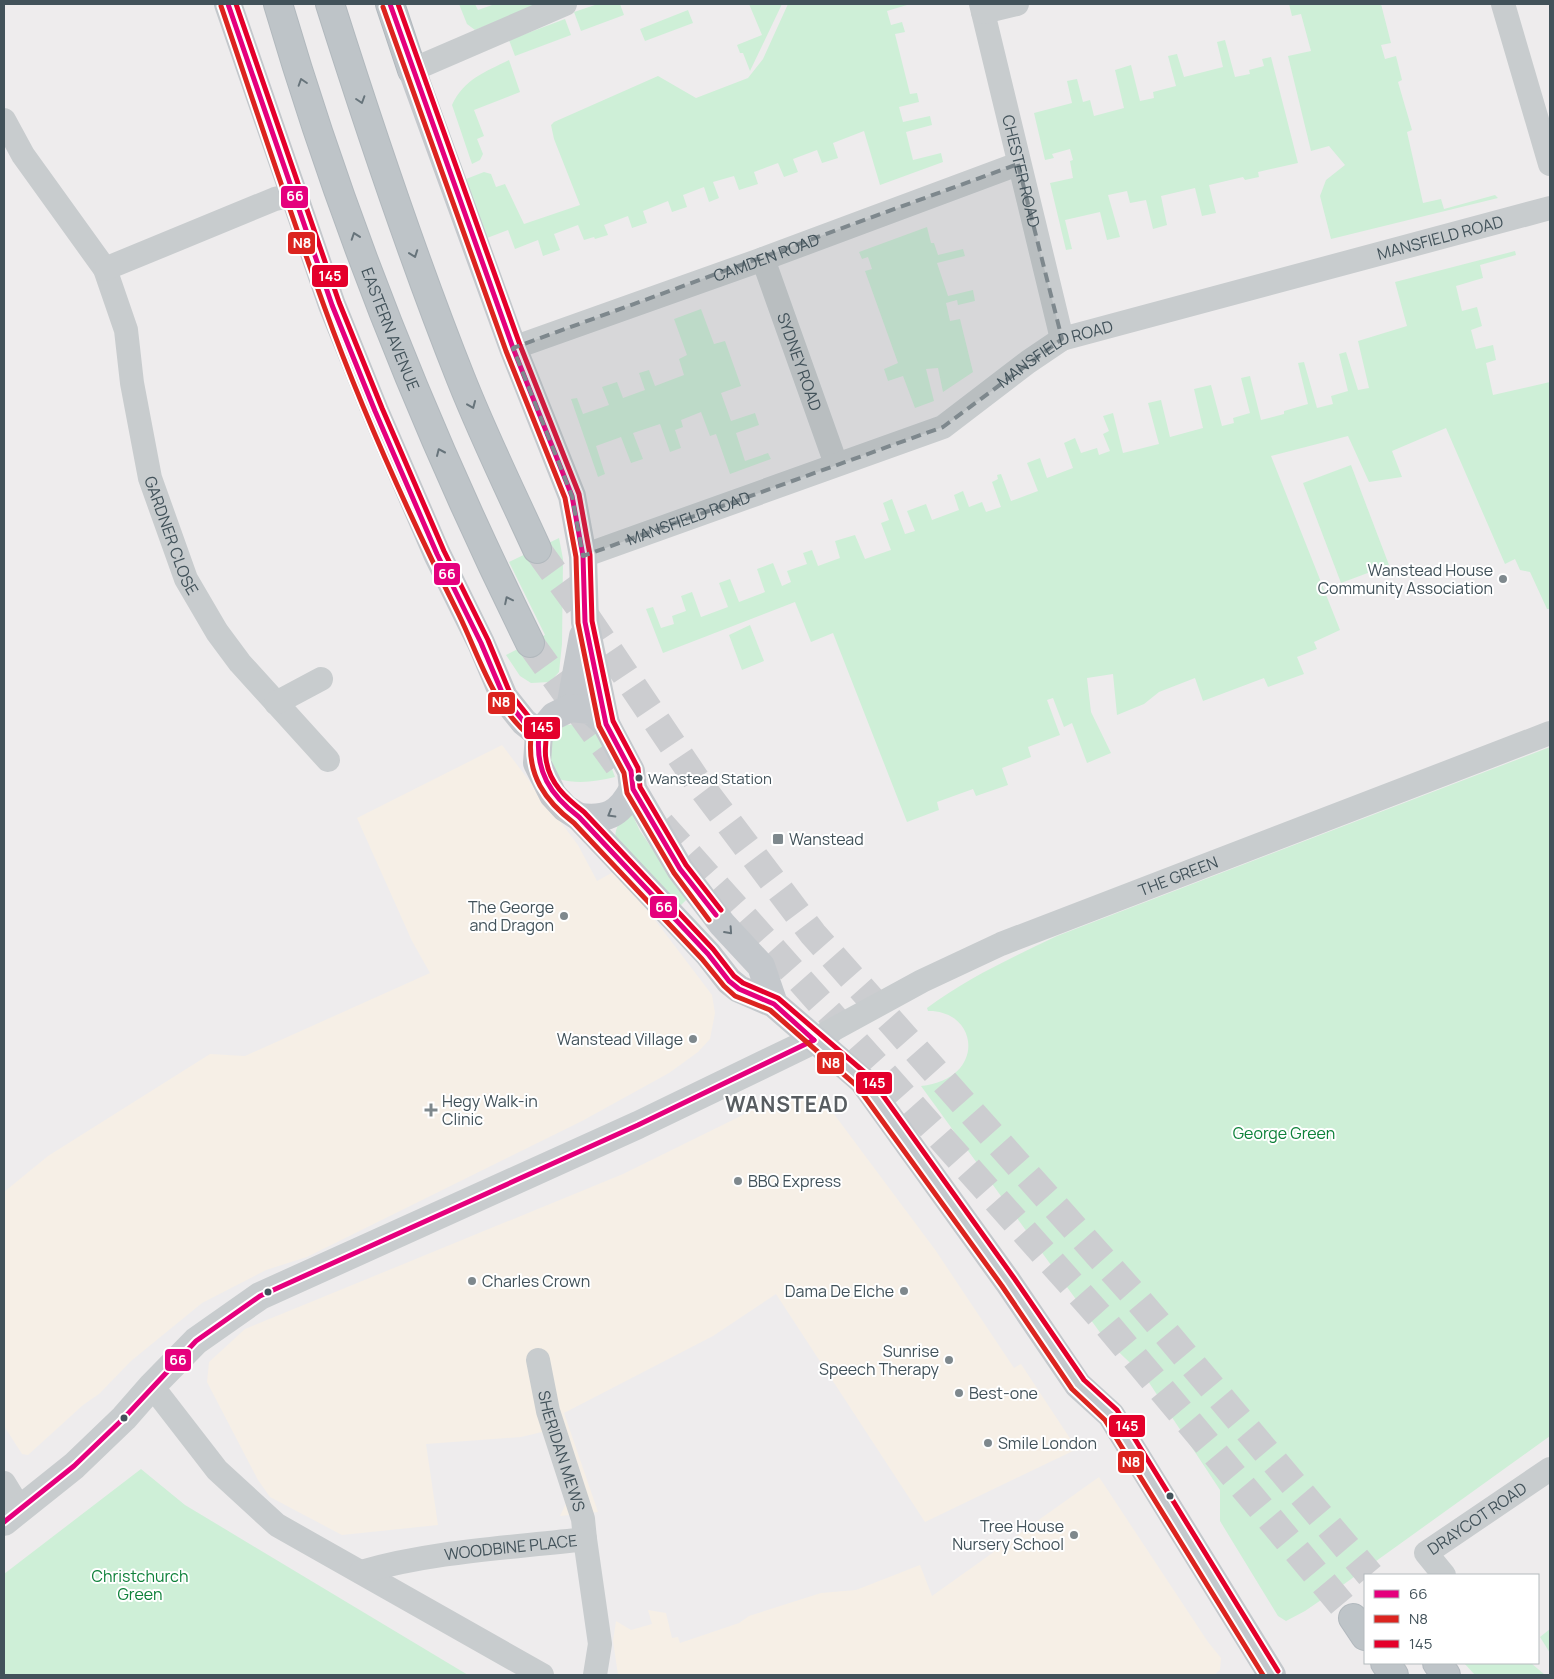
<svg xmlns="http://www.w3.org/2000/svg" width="1554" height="1679" font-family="Manrope,sans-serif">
<rect width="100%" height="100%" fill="#eeeced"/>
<g fill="#f6efe6">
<path d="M502 745 578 845 597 881 617 870 712 995 715 1013 710 1039 698 1052 669 1073 582 1121 307 1257 266 1270 202 1303 131 1361 99 1394 83 1405 28 1455 22 1454 4 1426V1192L48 1156 210 1054 245 1056 430 973 412 941 357 818Z"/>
<path d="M803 1094 822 1098 936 1251 1014 1368 1021 1364 1077 1449 925 1522 776 1294 713 1336 564 1413 598 1512 560 1516 568 1499 542 1432 521 1437 426 1444 438 1525 342 1535 270 1497 258 1480 207 1382 209 1362 245 1329 623 1174 757 1108Z"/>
<path d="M1099 1477 1208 1642 1221 1658 1220 1670 1214 1675H618L613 1641 616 1621 631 1630 652 1624 648 1610 666 1613 672 1638 678 1637 680 1643 739 1623 749 1616 821 1593 856 1590 920 1565 932 1596Z"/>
</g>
<g fill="#ceefd7">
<path d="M459 4H475L478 10 495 4H539L475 30 467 24Z"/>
<path d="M598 4H620L624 15 581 31 574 12Z"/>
<path d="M749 4H782L750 71 743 53H740L737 45 762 35Z"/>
<path d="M788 4H907V5L887 11 891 25 902 22 905 32 895 34 910 94 917 93 919 102 899 107 903 122 930 116 932 125 906 132 913 160 941 153 943 162 880 185 864 131 833 143 838 158 822 163 817 150 793 159 798 172 784 177 778 163 754 172 758 184 739 190 734 176 713 182 719 198 709 202 704 187 683 195 687 207 672 212 668 201 643 211 647 223 632 228 628 216 604 225 608 235 595 239 594 237 584 240 578 225 554 234 560 250 543 256 538 240 515 249 508 230 487 238 466 179 484 172 491 174 496 187 505 184 524 224 580 205 554 139 551 125 554 122 658 76 696 98 748 78 763 59Z"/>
<path d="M1289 4H1381L1391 43 1381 45 1385 59 1396 56 1402 80 1398 82 1412 130 1407 132 1423 203 1441 199 1444 209 1495 195 1498 198 1331 239 1320 196 1326 180 1345 165 1329 146 1311 151 1288 56 1311 51 1301 14 1292 16Z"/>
<path d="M688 10 693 23 645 41 640 29Z"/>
<path d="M565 19 571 35 515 56 509 40Z"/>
<path d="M1225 40 1235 77 1250 74 1249 70 1264 66 1262 59 1271 57 1298 163 1258 172 1259 177 1245 180 1243 177 1209 185 1216 213 1202 216 1195 188 1161 196 1167 225 1153 229 1146 200 1130 203 1127 191 1108 195 1120 237 1107 240 1100 212 1065 220 1072 249 1066 250 1050 183 1073 178 1070 161 1073 160 1070 149 1052 154 1054 158 1045 160 1034 113 1072 103 1067 81 1077 79 1083 102 1090 100 1094 116 1124 108 1115 70 1131 65 1140 101 1154 98 1153 92 1176 86 1168 56 1177 54 1184 77 1223 67 1217 42Z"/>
<path d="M509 60 520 92 474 110 484 136 477 139 483 154 480 160 472 164 452 105C464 79 485 72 509 60Z"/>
<path d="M927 227 931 243H934L938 255 963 249 965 256 937 263 948 296 973 290 975 301 958 305 957 300 946 303 950 321 960 319 973 372 943 392 938 368 926 369 934 401 915 408 903 376 888 381 884 369 898 363 865 271 872 269 868 257 862 259 859 252Z"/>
<path d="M1515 251 1516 255 1480 265 1483 278 1456 286 1462 311 1477 307 1482 326 1471 330 1476 349 1493 345 1496 360 1486 363 1493 395 1550 382V609H1547L1530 572 1520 570 1515 559 1505 564 1446 428 1392 451 1402 477 1369 482 1348 436 1271 456 1340 630 1314 642 1317 649 1297 657 1304 674 1268 687 1264 678 1203 701 1195 678 1159 692 1144 704 1117 715 1113 674 1087 678 1091 712 1111 753 1087 763 1072 723 1064 727 1053 698 1047 700 1060 735 1028 747 1031 757 1002 768 1008 785 976 796 973 789 937 802 939 810 907 822 833 633 811 642 795 602 663 653 646 609 653 607 661 628 674 624 672 616 686 611 681 596 692 592 701 617 728 607 719 583 730 579 739 602 765 592 757 569 773 563 782 586 791 582 787 571 807 564 803 553 812 550 818 566 840 558 835 541 855 535 865 559 891 550 881 523 889 520 883 503 892 499 905 534 915 531 907 511 926 504 932 520 959 510 954 495 963 491 969 507 982 502 986 512 1001 507 992 482 998 479 997 475 1001 474 1011 501 1038 491 1027 463 1040 458 1047 478 1073 468 1064 443 1075 438 1081 453 1097 448 1099 455 1110 451 1103 434 1109 431 1103 416 1113 413 1123 453 1159 444 1148 403 1161 400 1170 437 1203 428 1194 389 1211 385 1222 426 1234 423 1233 418 1250 413 1241 378 1250 376 1261 420 1284 414V411L1308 404 1298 363 1304 362 1317 408 1333 404 1331 396 1348 391 1339 354 1346 352 1358 390 1369 388 1358 341 1407 326 1395 282Z"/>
<path d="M701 309 714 344 725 341 741 386 721 393 731 421 755 413 759 425 736 433 745 461 768 453 771 459 730 474 716 434 710 436 701 412 681 420 683 427 675 430 681 448 670 452 660 424 633 433 643 459 631 463 621 437 596 446 605 474 598 477 571 399 577 398 583 414 609 405 602 387 617 382 623 398 645 390 639 373 649 370 655 386 684 375 679 359 687 355 674 319Z"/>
<path d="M1351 465 1389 565 1341 583 1303 483Z"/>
<path d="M559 538 563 559 562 644 559 672 550 682 531 683 520 676 506 655 545 635 509 562Z"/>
<path d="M750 625 764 661 742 670 729 635Z"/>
<path d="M579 724 597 729 615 777C595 782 577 784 558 779L548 763 549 736 566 725Z"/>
<path d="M1550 747V1436L1340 1587 1305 1611 1286 1621 1278 1616 1220 1521V1490L1146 1378 1104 1338 921 1086C987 1079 979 1010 928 1011L927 1008C967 978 1011 958 1057 936Z"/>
<path d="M632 814 640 831 687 899 677 909 616 845C614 828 617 823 632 814Z"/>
<path d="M141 1469 185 1505 468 1675H4V1574Z"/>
<path d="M1550 1629V1653L1540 1637Z"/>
<path d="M1464 1663H1531L1545 1675H1475Z"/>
</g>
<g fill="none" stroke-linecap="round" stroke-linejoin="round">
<g stroke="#cccdd0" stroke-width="28" stroke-dasharray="28 14" stroke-linecap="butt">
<path d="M537 549 585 615 697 781 813 934 1134 1295 1370 1575"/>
<path d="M530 643 618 765"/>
<path d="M661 824 1105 1322 1353 1618"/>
</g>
<g stroke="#b1b8bd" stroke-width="30">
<g id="trunk">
<path id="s10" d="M278 4C343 225 428 437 530 643"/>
<path d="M330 4C370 130 412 256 461 379 484 437 511 492 537 549"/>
<path d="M390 4 412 70"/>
<path d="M1353 1618 1365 1636"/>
<path d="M1385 1663 1394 1675"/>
<path d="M1437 1663 1446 1675"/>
</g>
</g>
<g stroke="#c8ccce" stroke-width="24">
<path id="s1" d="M981 4 1062 339"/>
<path d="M1503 4 1550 164"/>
<path d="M983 12 1017 4"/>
<path d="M412 70 565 4"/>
<path id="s2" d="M4 120 23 155 105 269 126 330 132 383 150 478 186 579 217 632 240 663 328 760"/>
<path id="s3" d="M763 259 836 464"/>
<path d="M105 269 275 199 292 195"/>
<path id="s4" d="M513 348 763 259 1018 164"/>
<path id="s5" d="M583 556 943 427 1028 362 1062 339 1550 208"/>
<path d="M276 703 321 679"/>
<path id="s6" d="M814 1040 922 981 1001 944 1550 733"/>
<path id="s7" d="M538 1360 548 1411 583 1519 585 1539"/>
<path d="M152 1386 217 1470 277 1525 542 1675"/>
<path d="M4 1483 20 1509"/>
<path id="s8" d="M361 1572C434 1551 510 1548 585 1539L600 1644 595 1675"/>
<path id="s9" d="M1444 1575 1426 1553 1550 1469"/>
</g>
<path stroke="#c8ccce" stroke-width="28" d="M4 1522 74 1466 124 1418 152 1386 196 1341 260 1296 638 1125 814 1040"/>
<g stroke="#c4c8cc" stroke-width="28">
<path d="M228 4 332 305 375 411 437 554 481 643 504 697 524 722 539 734"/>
<path d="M412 70 513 348 572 496 583 556 585 622 606 724"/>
<path d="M570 708 583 636"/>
<path d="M579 817C607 820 619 815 633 789"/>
<path d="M774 1004 761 966 722 924 680 869 633 789 631 771 606 724 590 710 570 708 554 716 539 734 537 763 553 795 565 808 579 817 708 954 729 981 739 989 774 1004 863 1081 1008 1282 1078 1385 1111 1415 1272 1675"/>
</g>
<use href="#trunk" stroke="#bec4c8" stroke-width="28"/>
<g stroke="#fff" stroke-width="9">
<g id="bus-1">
<path d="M228 4 332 305 375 411 437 554 481 643 504 697 524 722 539 734C535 771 550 795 579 817L708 954 729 981 739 989 774 1004 814 1040"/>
<path d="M390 4 513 348 572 496 583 556 585 622 606 724 631 771 633 789 680 869 716 915"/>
<path d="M4 1522 74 1466 124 1418 196 1341 260 1296 638 1125 814 1040"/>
</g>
</g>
<g stroke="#fff" stroke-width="9">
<g id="bus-2">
<path d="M221 6C255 106 288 207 324 306 362 411 409 515 459 615 480 658 493 706 531 737 527 775 545 801 574 823L702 959 724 986 735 996 770 1010 857 1086 1002 1286 1072 1389 1105 1420 1263 1675"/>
<path d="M383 7 506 351 565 498 576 557 578 623 599 726 624 773 627 793 674 873 709 920"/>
</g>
</g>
<g stroke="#fff" stroke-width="9">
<g id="bus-3">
<path d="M236 4 339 302 382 408 444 551 488 640 510 693 529 717 546 731C547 740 544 750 546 759 549 783 566 798 584 812L713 949 734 976 743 983 778 998 869 1076 1014 1278 1084 1380 1117 1410 1278 1671"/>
<path d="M398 4 520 345 579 494 590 555 592 621 613 721 638 768 640 787 686 865 721 910"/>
</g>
</g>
<use href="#bus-1" stroke="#e5007d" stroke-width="5"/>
<use href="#bus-2" stroke="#dc241f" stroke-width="5"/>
<use href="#bus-3" stroke="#e4002b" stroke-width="5"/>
</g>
<defs><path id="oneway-chevron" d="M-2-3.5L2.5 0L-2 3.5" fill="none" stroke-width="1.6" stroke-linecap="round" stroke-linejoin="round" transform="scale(1.25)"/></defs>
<g stroke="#67747b">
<use href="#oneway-chevron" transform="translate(302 82) rotate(-108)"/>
<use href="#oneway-chevron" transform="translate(361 100) rotate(72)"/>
<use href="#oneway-chevron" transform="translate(355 236) rotate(-109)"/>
<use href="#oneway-chevron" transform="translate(414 254) rotate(70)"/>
<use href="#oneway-chevron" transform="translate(472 405) rotate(67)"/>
<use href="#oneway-chevron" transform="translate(440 452) rotate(-114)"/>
<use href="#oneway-chevron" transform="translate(508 600) rotate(-116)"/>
</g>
<g stroke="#69757c">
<use href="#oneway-chevron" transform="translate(611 814) rotate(150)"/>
<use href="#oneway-chevron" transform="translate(729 931) rotate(48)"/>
</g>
<path fill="#7e888d" fill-opacity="0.2" stroke="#7e888d" stroke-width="4" stroke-dasharray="10 6" stroke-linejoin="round" d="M1018 164 1062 339 943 427 583 556 572 496 513 348Z"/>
<g fill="#7e888d" stroke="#fff" stroke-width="2">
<circle cx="1503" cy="579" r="5"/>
<rect x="772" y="833" width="12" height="12" rx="2.5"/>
<circle cx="564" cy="916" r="5"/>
<circle cx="693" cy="1039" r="5"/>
<path d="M428.5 1102.5h5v5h5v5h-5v5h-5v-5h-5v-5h5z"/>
<circle cx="738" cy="1181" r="5"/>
<circle cx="472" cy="1281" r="5"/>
<circle cx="904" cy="1291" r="5"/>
<circle cx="949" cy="1360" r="5"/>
<circle cx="959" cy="1393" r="5"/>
<circle cx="988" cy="1443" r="5"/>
<circle cx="1074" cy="1535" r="5"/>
</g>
<g fill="#42525a" stroke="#fff" stroke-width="2">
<circle cx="639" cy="778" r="4.5"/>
<circle cx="268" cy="1292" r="4.5"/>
<circle cx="124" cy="1418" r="4.5"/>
<circle cx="1170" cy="1496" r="4.5"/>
</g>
<g text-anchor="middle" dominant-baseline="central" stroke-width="4" stroke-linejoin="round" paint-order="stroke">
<g font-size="15" fill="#42525a" stroke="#fff" text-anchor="start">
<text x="648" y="778">Wanstead Station</text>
</g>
<g font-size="16" fill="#42525a" stroke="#fff">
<text stroke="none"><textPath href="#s1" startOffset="172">CHESTER ROAD</textPath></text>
<text stroke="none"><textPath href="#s5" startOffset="922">MANSFIELD ROAD</textPath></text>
<text stroke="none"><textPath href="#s4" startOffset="269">CAMDEN ROAD</textPath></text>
<text stroke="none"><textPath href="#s10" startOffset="344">EASTERN AVENUE</textPath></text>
<text stroke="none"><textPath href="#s5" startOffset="518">MANSFIELD ROAD</textPath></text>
<text stroke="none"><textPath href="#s3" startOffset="109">SYDNEY ROAD</textPath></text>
<text stroke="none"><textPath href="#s5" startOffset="112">MANSFIELD ROAD</textPath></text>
<text stroke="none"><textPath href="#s2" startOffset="456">GARDNER CLOSE</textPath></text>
<text stroke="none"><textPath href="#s6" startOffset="400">THE GREEN</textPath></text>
<text stroke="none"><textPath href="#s7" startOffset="94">SHERIDAN MEWS</textPath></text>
<text stroke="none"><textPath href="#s9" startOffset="90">DRAYCOT ROAD</textPath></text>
<text stroke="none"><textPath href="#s8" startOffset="152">WOODBINE PLACE</textPath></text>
</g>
<g font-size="16" fill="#42525a" stroke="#fff" text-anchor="end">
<text x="1493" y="570">Wanstead House<tspan x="1493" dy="18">Community Association</tspan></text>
<text x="789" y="839" text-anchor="start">Wanstead</text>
<text x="554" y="907">The George<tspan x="554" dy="18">and Dragon</tspan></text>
<text x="683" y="1039">Wanstead Village</text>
<text x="442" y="1101" text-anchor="start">Hegy Walk-in<tspan x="442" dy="18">Clinic</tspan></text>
<text x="748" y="1181" text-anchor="start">BBQ Express</text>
<text x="482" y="1281" text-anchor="start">Charles Crown</text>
<text x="894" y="1291">Dama De Elche</text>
<text x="939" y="1351">Sunrise<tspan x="939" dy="18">Speech Therapy</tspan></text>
<text x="969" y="1393" text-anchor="start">Best-one</text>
<text x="998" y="1443" text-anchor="start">Smile London</text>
<text x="1064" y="1526">Tree House<tspan x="1064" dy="18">Nursery School</tspan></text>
</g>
<g font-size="16" fill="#0e813a" stroke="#fff">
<text x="1284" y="1133">George Green</text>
<text x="140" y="1576">Christchurch<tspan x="140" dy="18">Green</tspan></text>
</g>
<g font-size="21" font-weight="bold" letter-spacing="1" fill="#585d61" stroke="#fff">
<text x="787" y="1104">WANSTEAD</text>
</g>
</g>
<g stroke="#fff" stroke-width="2">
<rect x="280" y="185" width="29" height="24" rx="5" fill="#e5007d"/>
<rect x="287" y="231" width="29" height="24" rx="5" fill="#dc241f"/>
<rect x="311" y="264" width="38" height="24" rx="5" fill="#e4002b"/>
<rect x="433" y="562" width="28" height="24" rx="5" fill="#e5007d"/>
<rect x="487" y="691" width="29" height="24" rx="5" fill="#dc241f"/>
<rect x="523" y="716" width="38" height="24" rx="5" fill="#e4002b"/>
<rect x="649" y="895" width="29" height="24" rx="5" fill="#e5007d"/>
<rect x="816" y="1051" width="29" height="24" rx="5" fill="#dc241f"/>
<rect x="855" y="1071" width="38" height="24" rx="5" fill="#e4002b"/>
<rect x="164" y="1348" width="28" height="24" rx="5" fill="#e5007d"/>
<rect x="1108" y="1414" width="38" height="24" rx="5" fill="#e4002b"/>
<rect x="1117" y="1450" width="28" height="24" rx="5" fill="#dc241f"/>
</g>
<g font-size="14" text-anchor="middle" font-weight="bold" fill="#fff">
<text x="295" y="201">66</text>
<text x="302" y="248">N8</text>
<text x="330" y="281">145</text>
<text x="447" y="579">66</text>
<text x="501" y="707">N8</text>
<text x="542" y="732">145</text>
<text x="664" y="912">66</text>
<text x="831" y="1068">N8</text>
<text x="874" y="1088">145</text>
<text x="178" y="1365">66</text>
<text x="1127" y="1431">145</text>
<text x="1131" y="1467">N8</text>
</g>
<rect width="1554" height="1679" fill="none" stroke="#42525a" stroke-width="10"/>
<rect x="1364" y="1574" width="175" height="90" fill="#ffffff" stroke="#b3babd"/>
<rect x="1374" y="1590" width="25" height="8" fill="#e5007d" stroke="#b3babd"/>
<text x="1409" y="1599" font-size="15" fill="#42525a">66</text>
<rect x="1374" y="1615" width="25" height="8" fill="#dc241f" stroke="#b3babd"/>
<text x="1409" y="1624" font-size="15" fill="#42525a">N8</text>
<rect x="1374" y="1640" width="25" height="8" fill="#e4002b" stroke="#b3babd"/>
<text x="1409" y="1649" font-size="15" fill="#42525a">145</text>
</svg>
